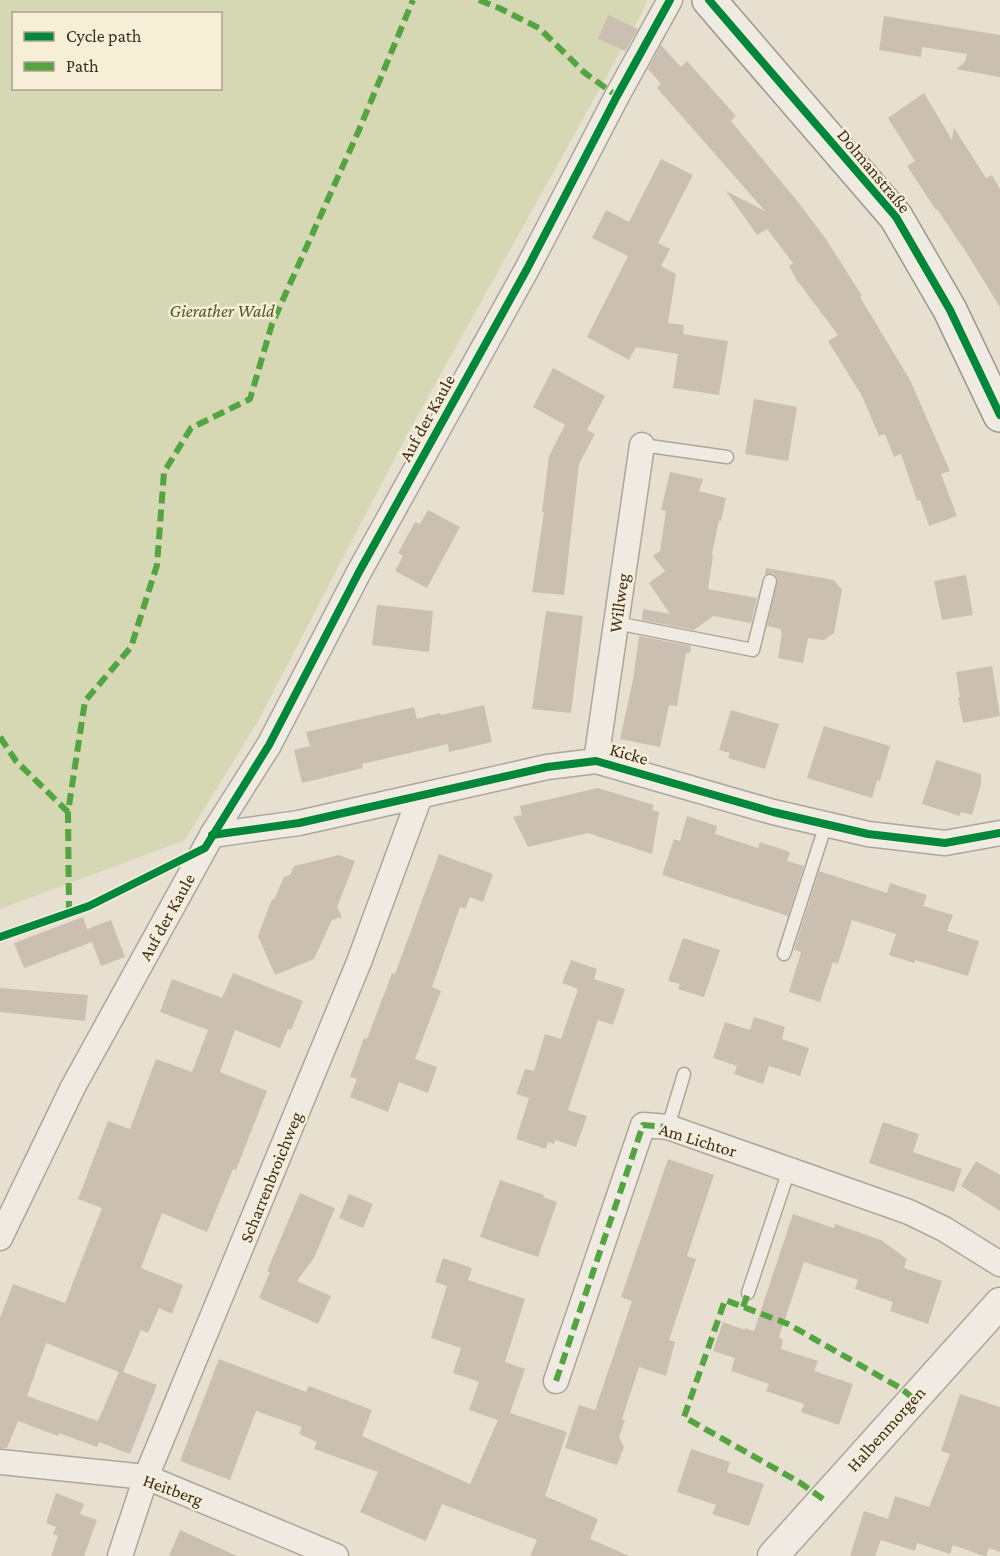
<svg xmlns="http://www.w3.org/2000/svg" width="1000" height="1556" font-family="'Crimson Pro',serif">
<rect width="100%" height="100%" fill="#e7e0d1"/>
<path fill="#d6d7b3" fill-rule="evenodd" d="M0 0H647L642 13 408 433 258 721 185 840 0 909ZM14 14H220V88H14Z"/>
<g fill="#cbbfb2" fill-rule="evenodd">
<path d="M608 15 638 29 625 51 598 39Z"/>
<path d="M884 16 1000 35V77L956 69 965 62 967 54 922 47 921 57 879 50Z"/>
<path d="M661 45 681 67 687 61 736 116 731 121 798 202 826 239 862 296 860 297 910 380 950 471 941 474 957 516 929 526 920 500 917 501 901 454 894 457 885 434 879 436 862 396 828 341 838 335 796 279 789 266 793 263 767 229 757 235 726 191 765 211 657 88 661 84 648 69Z"/>
<path d="M924 93 952 140 954 128 986 178 992 175 1000 189V307L966 252 937 209 936 210 907 166 915 161 888 118Z"/>
<path d="M661 159 693 175 658 243 670 249 661 266 676 274 668 323 684 325 683 334 728 341 719 395 673 388 678 354 636 347 629 360 587 337 628 256 592 238 606 210 629 222Z"/>
<path d="M553 368 605 396 587 430 595 434 579 464 564 595 532 592 544 512H542L549 456 565 425 533 407Z"/>
<path d="M754 399 797 407 788 461 745 454Z"/>
<path d="M670 472 703 479 699 491 726 498 721 521 719 520 712 554 713 556 708 589 757 598 751 623 713 616 694 630 642 620 643 609 670 614 649 583 665 571 653 556 660 551 666 511 661 510Z"/>
<path d="M428 510 460 527 427 588 395 571 403 556 398 553 415 522 420 524Z"/>
<path d="M766 568 834 580 842 590 834 633 824 640 808 638 803 663 778 658 782 633H781V629L767 626 778 579 776 576 773 573 765 575Z"/>
<path d="M966 575 973 615 942 620 934 581Z"/>
<path d="M377 605 433 611 429 652 372 645Z"/>
<path d="M546 611 583 616 571 713 532 709Z"/>
<path d="M639 636 691 646 690 653H686L677 706 669 705 660 747 620 739 633 680Z"/>
<path d="M992 666 1000 716 963 723 958 697H960L956 672Z"/>
<path d="M484 705 492 742 449 752 448 744 362 764 363 768 302 783 294 750 310 746 306 732 414 707 417 719 440 713 441 715Z"/>
<path d="M731 710 779 724 765 769 728 758 730 753 719 750Z"/>
<path d="M824 726 890 746 880 781 877 780 872 798 807 778Z"/>
<path d="M936 760 981 774V784L972 815 961 812 960 816 922 804Z"/>
<path d="M598 788 654 805 652 810 659 812 652 854 588 833 528 847 513 817 522 815 520 806Z"/>
<path d="M687 816 717 826 715 834 758 848 760 842 790 852 787 861 804 866 788 916 662 875 674 839 680 841Z"/>
<path d="M439 854 493 874 483 902 470 897 465 909 460 907 432 987 441 991 415 1059 437 1067 428 1093 399 1082 388 1112 350 1097 357 1079 350 1077 364 1038 367 1039 392 973 395 974Z"/>
<path d="M339 855 355 861 337 907 342 917 332 920 314 959 275 975 258 936 272 899 274 900 284 877 290 875 294 866Z"/>
<path d="M819 871 887 893 890 883 927 895 923 906 953 915 947 931 979 941 968 976 915 960 914 963 889 955 896 934 852 920 838 964 833 962 820 1002 789 992 801 952 794 950Z"/>
<path d="M83 917 87 929 111 920 125 957 101 966 92 942 24 968 14 943Z"/>
<path d="M683 938 720 950 704 997 678 989 680 984 668 981Z"/>
<path d="M571 960 597 969 594 979 625 989 613 1025 598 1020 568 1110 587 1116 576 1147 555 1140 554 1144 548 1142 546 1149 516 1139 529 1098 516 1094 525 1069 534 1071 545 1034 561 1039 578 989 562 983Z"/>
<path d="M233 973 303 1001 291 1030 288 1029 280 1048 235 1030 220 1072 267 1091 236 1170 233 1169 207 1232 162 1213 141 1268 183 1285 172 1314 159 1308 148 1333 141 1330 123 1372 157 1385 130 1454 99 1442 97 1447 59 1433 58 1436 18 1421 7 1448H0V1318L13 1284 65 1303 102 1208 78 1199 108 1121 130 1129 156 1059 192 1072 208 1030 160 1012 172 979 222 998ZM46 1343 119 1372 98 1421 27 1396Z"/>
<path d="M0 988 88 995 85 1021 0 1012Z"/>
<path d="M754 1017 785 1027 782 1039 809 1048 800 1076 769 1066 763 1084 734 1074 737 1066 713 1058 725 1022 750 1030Z"/>
<path d="M883 1122 919 1134 913 1152 962 1169 954 1192 869 1163Z"/>
<path d="M668 1159 714 1175 687 1256 696 1259 669 1340 675 1342 666 1376 639 1367 622 1419 625 1420 619 1437 624 1447 617 1465 565 1448 579 1405 595 1410 632 1301 621 1297Z"/>
<path d="M976 1161 1000 1175V1211L961 1186Z"/>
<path d="M500 1180 544 1195 543 1197 557 1202 538 1257 480 1237Z"/>
<path d="M300 1193 335 1208 314 1258 297 1281 331 1296 318 1324 259 1298 270 1272 267 1271Z"/>
<path d="M349 1194 373 1204 363 1228 339 1218Z"/>
<path d="M793 1214 834 1228 835 1224 881 1240 907 1259 904 1268 942 1281 928 1324 890 1311 893 1302 855 1289 858 1280 804 1262 779 1337 783 1340 781 1349 818 1361 814 1371 853 1384 839 1425 801 1412 804 1404 766 1391 769 1384 731 1371 735 1358 713 1351 723 1322 745 1330V1328L754 1331Z"/>
<path d="M443 1258 472 1268 468 1280 525 1299 505 1362 525 1369 510 1413 567 1432 545 1496 598 1519 590 1539 629 1556H530L537 1540 442 1504 426 1541 360 1512 378 1472 314 1449 317 1442 299 1434 302 1427 256 1411 230 1480 180 1461 219 1359 306 1392 309 1386 372 1410 362 1436 470 1484 498 1420 469 1410 479 1382 453 1373 461 1348 431 1338 447 1286 435 1282Z"/>
<path d="M960 1394 1000 1407V1552L989 1548 986 1556H984L953 1545 950 1554 917 1543 915 1551 881 1540 875 1556H850L864 1511 888 1519 895 1496 929 1507 950 1454 941 1451Z"/>
<path d="M691 1449 730 1462 727 1472 764 1484 749 1526 712 1514 716 1505 677 1492Z"/>
<path d="M56 1493 84 1504 80 1514 97 1520 84 1556H51L58 1536 53 1534 56 1527 46 1523Z"/>
<path d="M180 1530 237 1556H169Z"/>
</g>
<g fill="none" stroke-linecap="round" stroke-linejoin="round">
<g stroke="#ada599" stroke-width="15">
<g id="service">
<path d="M642 445 727 457"/>
<path d="M616 623 753 650 770 581"/>
<path d="M784 954 826 824"/>
<path d="M668 1127 684 1074"/>
<path d="M748 1293 789 1170"/>
</g>
</g>
<g stroke="#ada599" stroke-width="27">
<g id="minor">
<path d="M596 761 642 445"/>
<path d="M212 835 299 823 547 767 596 761 773 812 868 834 945 843 1000 833"/>
<path d="M0 1238 73 1087 212 835 269 745 359 572 527 269 617 96 670 0"/>
<path d="M556 1381 643 1125 668 1127 909 1212 944 1229 1000 1264"/>
<path d="M0 1462 146 1477 336 1556"/>
<path d="M120 1556 146 1477 359 962 420 796"/>
</g>
</g>
<g stroke="#ada599" stroke-width="33">
<path id="tertiary" d="M773 1556 1000 1303"/>
</g>
<g stroke="#9c958a" stroke-width="36">
<path id="secondary" d="M709 0 896 217 950 310 1000 415"/>
</g>
<use href="#service" stroke="#efebe3" stroke-width="12"/>
<use href="#minor" stroke="#efebe3" stroke-width="24"/>
<use href="#tertiary" stroke="#efebe3" stroke-width="30"/>
<use href="#secondary" stroke="#efebe3" stroke-width="33"/>
<g stroke="#54a441" stroke-width="6" stroke-dasharray="12 6" stroke-linecap="butt">
<path d="M479 0 499 8 539 28 585 73 617 96"/>
<path d="M0 737 16 761 68 812"/>
<path d="M69 913 68 812 85 701 131 647 157 565 164 472 191 428 250 399 272 324 359 130 413 0"/>
<path d="M743 1307 748 1293"/>
<path d="M556 1381 643 1125 668 1127"/>
<path d="M823 1499 799 1482 684 1417 725 1300 788 1324 902 1389 914 1399"/>
</g>
<g stroke="#f7eed8" stroke-width="11">
<g id="cycleway">
<path d="M709 0 896 217 950 310 1000 415"/>
<path d="M212 835 299 823 547 767 596 761 773 812 868 834 945 843 1000 833"/>
<path d="M0 937 89 906 205 848 269 745 359 572 527 269 617 96 670 0"/>
</g>
</g>
<use href="#cycleway" stroke="#00873e" stroke-width="8"/>
</g>
<g text-anchor="middle" dominant-baseline="central" stroke-width="5" stroke-linejoin="round" paint-order="stroke">
<g font-size="18" fill="#3d2e20" stroke="#f7eed8">
<text transform="translate(874 171) rotate(50)">Dolmanstraße</text>
<text transform="translate(427 418) rotate(-61)">Auf der Kaule</text>
<text transform="translate(619 603) rotate(-82)">Willweg</text>
<text transform="translate(629 754) rotate(16)">Kicke</text>
<text transform="translate(167 917) rotate(-61)">Auf der Kaule</text>
<text transform="translate(698 1140) rotate(17)">Am Lichtor</text>
<text transform="translate(271 1177) rotate(-68)">Scharrenbroichweg</text>
<text transform="translate(886 1429) rotate(-48)">Halbenmorgen</text>
<text transform="translate(173 1490) rotate(20)">Heitberg</text>
</g>
<g font-size="18" font-style="italic" fill="#4d5a26" stroke="#f7eed8">
<text x="222" y="311">Gierather Wald</text>
</g>
</g>
<rect x="12" y="12" width="210" height="78" fill="#f7eed8" stroke="#ada18e" stroke-width="1.5"/>
<rect x="24" y="32" width="30" height="9" fill="#00873e" stroke="#ada18e" stroke-width="1.5"/>
<text x="66" y="42" font-size="18" fill="#3d2e20">Cycle path</text>
<rect x="24" y="62" width="30" height="9" fill="#54a441" stroke="#ada18e" stroke-width="1.5"/>
<text x="66" y="72" font-size="18" fill="#3d2e20">Path</text>
</svg>
